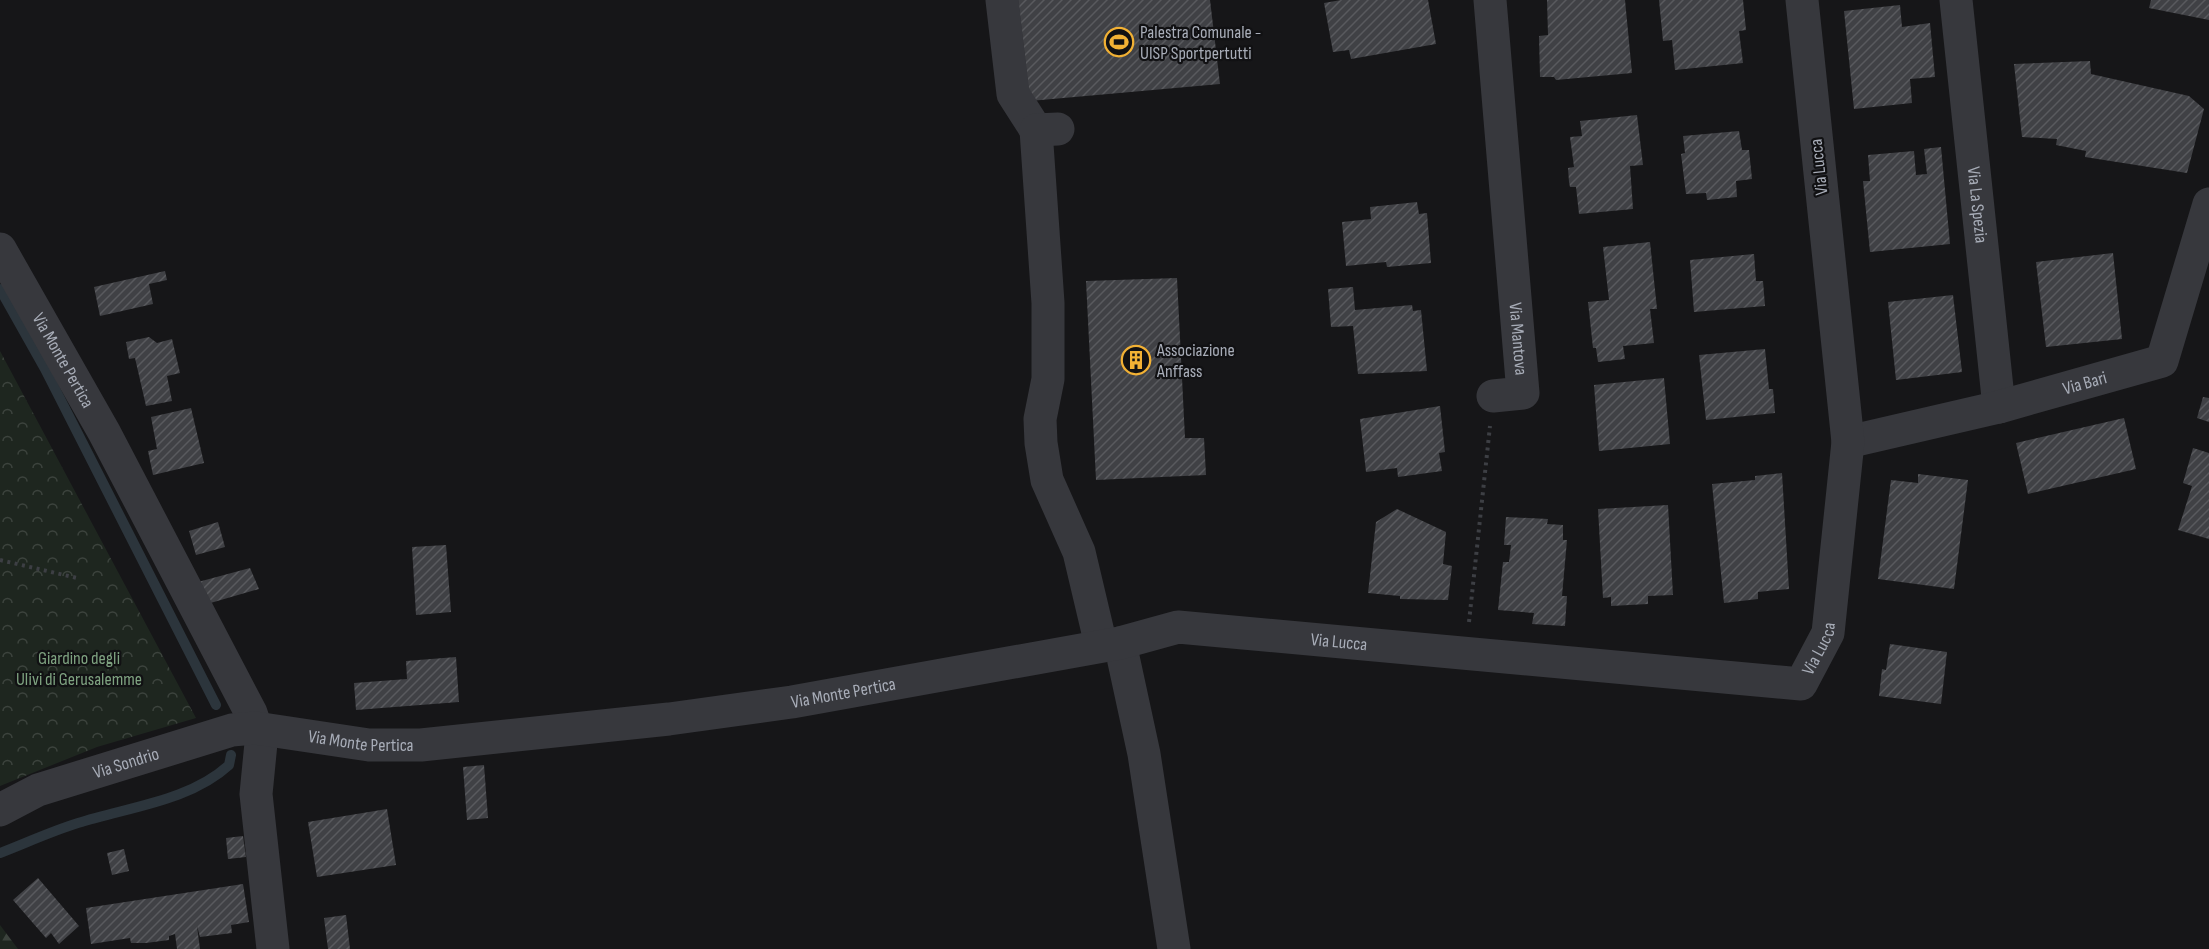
<svg xmlns="http://www.w3.org/2000/svg" width="2209" height="949" font-family="'Sofia Sans Condensed',sans-serif">
<defs>
<pattern id="forest-firs" width="22" height="20" patternUnits="userSpaceOnUse" patternTransform="scale(1.5)"><rect width="22" height="20" fill="#1e261f"/><path d="M5 1l3.5 6h-7zM16 11l3.5 6h-7z" fill="#3c433d"/></pattern>
<pattern id="park-crowns" width="20" height="18" patternUnits="userSpaceOnUse" patternTransform="scale(1.5)"><rect width="20" height="18" fill="#1e261f"/><path d="M2 6a3 3 0 1 1 6 0M12 15a3 3 0 1 1 6 0" fill="none" stroke="#3c433d"/></pattern>
<pattern id="building-hatch" width="6" height="6" patternUnits="userSpaceOnUse" patternTransform="scale(1.5)"><rect width="6" height="6" fill="#404145"/><path d="M-1 1l2-2M0 6l6-6M5 7l2-2" fill="none" stroke="#595a5e"/></pattern>
</defs>
<rect width="100%" height="100%" fill="#161618"/>
<path fill="url(#forest-firs)" d="M0 925 18 949H0Z"/>
<path fill="url(#park-crowns)" d="M0 351 196 718 97 747 0 786Z"/>
<g fill="none" stroke-linecap="round" stroke-linejoin="round">
<g stroke="#2c353c" stroke-width="10">
<path d="M0 289 45 369 216 705"/>
<path d="M0 853C26 843 52 831 78 823 128 807 190 801 229 765L231 755"/>
</g>
</g>
<g fill="url(#building-hatch)">
<path d="M1018 0H1210L1220 84 1030 101Z"/>
<path d="M1341 0H1428L1436 44 1351 59 1349 50 1333 52 1324 3Z"/>
<path d="M1547 0H1625L1632 73 1556 80 1554 77H1540L1539 36 1548 35Z"/>
<path d="M1659 0H1743L1746 30 1739 31 1743 63 1675 70 1672 40 1663 41Z"/>
<path d="M2151 0H2209V20L2149 8Z"/>
<path d="M1900 5 1902 27 1930 23 1935 77 1910 79 1912 103 1854 109 1844 11Z"/>
<path d="M2090 61 2091 74 2189 96 2204 109 2187 173 2085 157 2086 151 2056 145 2057 139 2022 137 2014 64Z"/>
<path d="M1637 115 1643 165 1630 166 1633 209 1579 214 1576 187H1570L1569 182 1568 168 1574 167 1570 137 1582 136 1580 121Z"/>
<path d="M1739 131 1742 150H1749L1752 179 1736 181 1737 197 1707 200 1706 193 1686 194 1681 154 1685 153 1683 136Z"/>
<path d="M1941 147 1950 244 1870 252 1863 181H1870L1868 155 1914 151 1916 175 1927 174 1924 149Z"/>
<path d="M1417 202 1419 214 1427 213 1431 263 1387 267 1386 262 1346 266 1342 222 1371 219 1370 207Z"/>
<path d="M1650 242 1657 309H1650L1654 343 1623 346 1625 359 1598 362 1596 348H1593L1588 302 1609 300 1603 247Z"/>
<path d="M2113 253 2122 339 2046 347 2036 262Z"/>
<path d="M1754 254 1756 281H1763L1765 306 1694 312 1690 260Z"/>
<path d="M165 271 167 280 149 284 153 304 100 316 94 287Z"/>
<path d="M1177 278 1185 438H1204L1206 475 1096 480 1086 281Z"/>
<path d="M1353 287 1355 310 1412 305 1413 311 1421 310 1427 371 1358 374 1353 326 1331 327 1328 289Z"/>
<path d="M1953 295 1962 372 1896 380 1888 302Z"/>
<path d="M149 337 157 343 172 339 180 373 167 376 172 401 146 406 135 358 129 359 126 342Z"/>
<path d="M1765 349 1769 389H1773L1775 413 1706 420 1699 355Z"/>
<path d="M1664 378 1670 444 1599 451 1594 385Z"/>
<path d="M2203 397 2209 398V422L2197 418Z"/>
<path d="M1440 406 1445 452 1439 453 1442 471 1398 477 1397 468 1366 472 1360 419Z"/>
<path d="M191 408 204 463 153 475 148 451 157 449 151 417Z"/>
<path d="M2124 418 2136 469 2028 494 2016 443Z"/>
<path d="M2193 448 2209 453V539L2178 530 2192 486 2183 483Z"/>
<path d="M1782 473 1789 589 1758 592V599L1724 603 1712 484 1755 480V476Z"/>
<path d="M1918 474 1968 480 1954 589 1878 579 1891 480 1918 483Z"/>
<path d="M1668 505 1673 595 1648 596V604L1611 606V597L1603 598 1598 509Z"/>
<path d="M1397 509 1446 532 1443 564 1452 566 1448 600 1400 599V596L1368 593 1376 522Z"/>
<path d="M1506 517 1548 519 1547 524 1563 525V540H1567L1562 596H1567L1565 626 1532 624 1534 613 1498 610 1503 562H1509L1511 545H1504Z"/>
<path d="M218 522 225 547 196 555 189 531Z"/>
<path d="M446 545 451 612 416 615 412 547Z"/>
<path d="M250 568 259 589 207 604 198 582Z"/>
<path d="M1890 644 1947 652 1941 704 1879 696 1882 669 1886 670Z"/>
<path d="M456 657 459 702 356 710 354 683 407 679 406 661Z"/>
<path d="M484 765 488 818 467 820 463 767Z"/>
<path d="M387 809 396 865 317 877 308 822Z"/>
<path d="M243 836 246 857 228 859 226 838Z"/>
<path d="M124 849 129 871 112 875 107 853Z"/>
<path d="M38 878 79 926 59 944 51 933 46 938 13 900Z"/>
<path d="M243 884 249 922 231 925 232 933 200 937 197 926 200 949H177L175 934 169 936V940L146 943H131L130 938 91 944 86 908Z"/>
<path d="M346 915 350 949H328L324 918Z"/>
</g>
<g fill="none" stroke-linecap="round" stroke-linejoin="round">
<g stroke="#3d3f44" stroke-width="4" stroke-dasharray="3 4.5" stroke-linecap="butt">
<path d="M0 560 77 578"/>
<path d="M1469 622 1490 426"/>
</g>
<g stroke="#37383d" stroke-width="33">
<path d="M1002 0 1013 94 1036 130"/>
<path id="s1" d="M1490 0 1523 393 1493 396"/>
<path id="s2" d="M1956 0 1999 407"/>
<path d="M1058 129 1036 130 1048 303V379L1040 419 1041 443 1047 480 1079 552 1101 645"/>
<path id="s3" d="M0 249 104 432 251 713 261 743 256 794 273 949"/>
<path id="s4" d="M1848 442 1999 407 2162 361 2209 204"/>
<path d="M1120 643 1144 754 1174 949"/>
<path id="s5" d="M0 810 38 790 232 730 256 728 369 745H421L669 719 792 702 1120 643 1178 627 1801 684 1828 633 1848 442 1802 0"/>
</g>
</g>
<defs>
<g id="stadium-ring" transform="scale(1.5)"><circle r="9.5" fill="#111113" stroke="#f2b134" stroke-width="1.5"/><path d="M0-5a6.5 5 0 1 0 0 10a6.5 5 0 1 0 0-10ZM-3.5-1.8h7v3.6h-7Z" fill="#f2b134"/></g>
<g id="building-ring" transform="scale(1.5)"><circle r="9.5" fill="#111113" stroke="#f2b134" stroke-width="1.5"/><path d="M-4-6H4V6H1V3H-1V6H-4ZM-2.5-4.3h1.7v1.8h-1.7ZM.8-4.3h1.7v1.8H.8ZM-2.5-1h1.7V.8h-1.7ZM.8-1h1.7V.8H.8Z" fill="#f2b134"/></g>
</defs>
<g fill-rule="evenodd">
<use href="#stadium-ring" x="1119" y="42"/>
<use href="#building-ring" x="1136" y="360"/>
</g>
<g text-anchor="middle" dominant-baseline="central" stroke-width="4.5" stroke-linejoin="round" paint-order="stroke">
<g font-size="18" fill="#a8adb8" stroke="#111113" text-anchor="start">
<text x="1140" y="32">Palestra Comunale -<tspan x="1140" dy="21">UISP Sportpertutti</tspan></text>
<text x="1157" y="350">Associazione<tspan x="1157" dy="21">Anffass</tspan></text>
</g>
<g font-size="18" fill="#a8adb8" stroke="#111113">
<text transform="translate(1819 167) rotate(-96)">Via Lucca</text>
<text stroke="none"><textPath href="#s2" startOffset="206">Via La Spezia</textPath></text>
<text stroke="none"><textPath href="#s1" startOffset="340">Via Mantova</textPath></text>
<text stroke="none"><textPath href="#s3" startOffset="128">Via Monte Pertica</textPath></text>
<text stroke="none"><textPath href="#s4" startOffset="244">Via Bari</textPath></text>
<text stroke="none"><textPath href="#s5" startOffset="1365">Via Lucca</textPath></text>
<text stroke="none"><textPath href="#s5" startOffset="1869">Via Lucca</textPath></text>
<text stroke="none"><textPath href="#s5" startOffset="862">Via Monte Pertica</textPath></text>
<text stroke="none"><textPath href="#s5" startOffset="376">Via Monte Pertica</textPath></text>
<text stroke="none"><textPath href="#s5" startOffset="135">Via Sondrio</textPath></text>
</g>
<g font-size="18" fill="#7fa381" stroke="#111113">
<text x="79" y="658">Giardino degli<tspan x="79" dy="21">Ulivi di Gerusalemme</tspan></text>
</g>
</g>
</svg>
